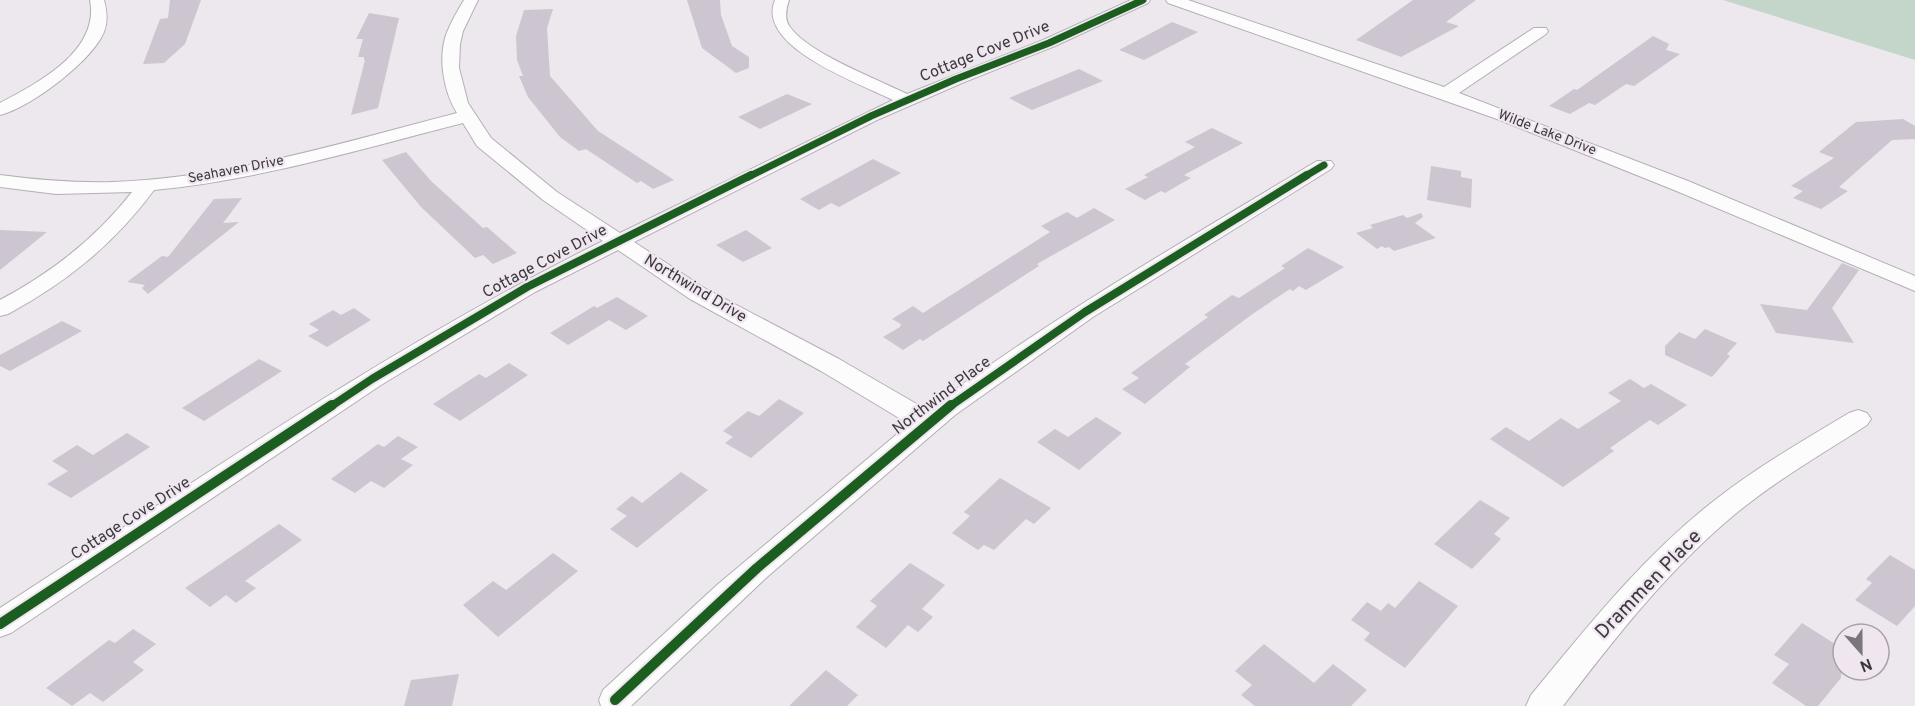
<svg xmlns="http://www.w3.org/2000/svg" width="1915" height="706" font-family="Overpass,sans-serif">
<rect width="100%" height="100%" fill="#ede8ee"/>
<path fill="#c4d5ca" d="M1723 0H1915V60Z"/>
<g fill="#cdc5cf">
<path d="M170 0H201L185 44 164 63 143 64 160 19 168 18Z"/>
<path d="M687 0H720L721 15 732 46 749 57V68L736 73 702 48Z"/>
<path d="M1413 0H1476L1446 22 1459 26 1401 57 1356 40Z"/>
<path d="M553 9 547 28 550 76 598 131 674 180 653 189 641 181 637 183 586 149 579 151 560 137 528 97 519 76H523L517 60 516 36 524 10Z"/>
<path d="M369 13 399 18 378 108 351 115 365 60H364V57H358L363 39H356Z"/>
<path d="M1172 22 1198 32 1144 60 1119 50Z"/>
<path d="M1653 36 1669 44 1666 50 1680 54 1634 86 1626 84 1595 105 1589 103 1570 114 1549 106 1574 89 1577 90Z"/>
<path d="M1079 69 1103 81 1032 110 1009 98Z"/>
<path d="M787 94 812 104 760 129 738 117Z"/>
<path d="M1903 119 1915 126V139L1892 140 1839 187 1848 191 1821 209 1793 198 1803 191 1791 186 1834 158 1819 152 1856 122Z"/>
<path d="M1212 128 1243 143 1184 175 1191 178 1165 193 1161 191 1145 200 1125 189 1148 177 1144 175 1195 147 1185 142Z"/>
<path d="M406 152 431 181 483 228 487 227 517 253 493 264 483 255 475 258 421 207 382 160Z"/>
<path d="M873 159 901 173 839 207 831 203 819 210 800 199Z"/>
<path d="M1431 166 1461 171V177L1472 179 1471 208 1427 200Z"/>
<path d="M242 198 223 223 239 222 148 294 142 288 145 285 127 282 162 256 168 257 214 199Z"/>
<path d="M1094 208 1115 220 1037 264 1039 266 923 341 920 339 903 350 883 337 900 327 901 324 892 319 913 306 923 313 1050 232 1041 226 1067 212 1077 218Z"/>
<path d="M1421 213 1423 217 1415 223 1436 238 1394 251 1389 247 1385 248 1382 246 1377 249 1356 233 1373 228 1370 225 1403 215 1407 218Z"/>
<path d="M0 230 47 232 0 270Z"/>
<path d="M746 230 772 248 743 262 716 245Z"/>
<path d="M1308 248 1344 267 1306 290 1299 286 1293 291 1290 289 1254 313 1185 364 1190 367 1145 404 1122 389 1139 378 1131 373 1208 317 1204 315 1232 295 1239 298 1285 268 1281 266Z"/>
<path d="M1842 263 1859 270 1832 308 1854 343 1776 333 1760 304 1807 310Z"/>
<path d="M617 297 648 316 626 330 609 320 568 345 550 333 594 306 597 308Z"/>
<path d="M354 308 371 320 327 347 308 336 319 330 309 324 333 310 341 315Z"/>
<path d="M62 321 82 331 10 371 0 366V355Z"/>
<path d="M1705 329 1737 343 1727 354 1730 356 1712 377 1665 355V346L1679 332 1695 339Z"/>
<path d="M259 359 282 371 204 421 182 408Z"/>
<path d="M509 363 528 375 460 421 433 404 479 374 486 378Z"/>
<path d="M1630 379 1644 388 1651 384 1687 405 1658 425 1650 420 1610 448 1614 451 1563 487 1490 439 1506 427 1529 441 1561 418 1578 429 1621 401 1608 393Z"/>
<path d="M779 399 804 413 751 458 725 443 733 437 723 431 748 411 759 416Z"/>
<path d="M1096 417 1122 433 1079 470 1037 442 1055 429 1068 437Z"/>
<path d="M127 433 150 447 71 498 47 484 68 471 52 461 77 445 93 455Z"/>
<path d="M398 436 418 447 401 459 413 465 384 488 371 481 355 493 331 479 378 444 384 447Z"/>
<path d="M681 472 708 490 637 548 610 529 627 516 616 509 632 496 642 503Z"/>
<path d="M1000 478 1051 508 1034 524 1026 519 994 550 984 545 978 550 952 533 970 516 964 512Z"/>
<path d="M1480 500 1510 518 1494 534 1501 539 1472 569 1434 544Z"/>
<path d="M279 524 302 540 245 581 256 588 236 603 226 595 210 607 185 588Z"/>
<path d="M553 553 578 571 498 637 463 605 493 581 506 590Z"/>
<path d="M1890 555 1915 570V606L1897 626 1855 600 1872 583 1866 579Z"/>
<path d="M910 563 945 585 922 609 933 617 918 632 908 625 886 648 856 627 877 606 870 601Z"/>
<path d="M1419 581 1458 606 1405 668 1364 640 1370 633 1351 620 1367 602 1381 611 1388 603 1395 608Z"/>
<path d="M1802 623 1843 649 1841 678 1818 706H1806L1772 683 1789 664 1774 655Z"/>
<path d="M133 629 156 644 133 662 144 670 103 702 90 693 72 706 46 688 109 640 115 643Z"/>
<path d="M1264 644 1314 683 1333 664 1367 690 1351 706H1255L1241 695 1252 685 1235 671Z"/>
<path d="M826 670 858 695 847 706H789Z"/>
<path d="M459 674 452 706H404L411 680Z"/>
</g>
<g fill="none" stroke-linecap="round" stroke-linejoin="round">
<g stroke="#b3afb4" stroke-width="2">
<g id="minor">
<path d="M90 0H104C107 11 108 22 104 32 92 61 30 108 0 115V103C38 83 100 51 90 0Z"/>
<path d="M464 0H478L463 31 460 44 459 68 468 103 491 138 557 192 620 233 893 100C861 84 755 47 775 0H789C786 9 784 19 790 27 808 53 877 79 907 94L1043 40 1131 0H1150L1148 3 1055 46 962 83 877 120 634 242 706 289 839 359 927 410C1051 318 1185 240 1317 161H1331L1334 165 1331 169 1093 317 955 415 767 577 631 706H601L599 700 603 690 717 585 909 424 821 371 690 299 618 250 535 292 381 385 11 633 0 637V608C198 480 392 345 603 241L543 200 477 146 463 123C361 149 259 180 154 190 114 244 67 282 8 314L0 316V300C51 273 96 238 132 192L56 194 0 187V175C38 180 75 183 113 182 230 178 345 142 457 113 443 91 437 54 448 30 452 20 458 10 464 0Z"/>
<path d="M1166 0H1188L1444 87 1534 28H1546L1548 31 1546 34 1459 93 1688 181 1915 276V291L1674 190 1497 119 1168 3Z"/>
<path d="M1858 410 1867 413 1871 419 1867 425C1822 454 1775 481 1734 515 1668 570 1615 638 1563 706H1526L1531 695C1588 626 1644 555 1715 500 1757 467 1804 440 1849 413Z"/>
</g>
</g>
<use href="#minor" fill="#fcfcfc" fill-rule="evenodd"/>
<g stroke="#efe6f0" stroke-width="10">
<g id="cycleway-far2">
<path d="M748 177 871 116 956 79 1049 43 1143 0"/>
<path d="M1304 177 1324 165"/>
</g>
</g>
<g stroke="#efe6f0" stroke-width="12">
<g id="cycleway-far1">
<path d="M330 407 372 379 527 287 751 175"/>
<path d="M949 407 1085 312 1307 175"/>
</g>
</g>
<g stroke="#efe6f0" stroke-width="14">
<g id="cycleway">
<path d="M0 624 332 405"/>
<path d="M615 700 757 568 951 405"/>
</g>
</g>
<use href="#cycleway-far2" stroke="#1b5e20" stroke-width="7"/>
<use href="#cycleway-far1" stroke="#1b5e20" stroke-width="8"/>
<use href="#cycleway" stroke="#1b5e20" stroke-width="10"/>
</g>
<g text-anchor="middle" dominant-baseline="central" stroke-width="4.5" stroke-linejoin="round" paint-order="stroke">
<g font-size="14" fill="#3c393d" stroke="#efe6f0">
<text transform="translate(1547 133) rotate(21)">Wilde Lake Drive</text>
<text transform="translate(236 170) rotate(-11)">Seahaven Drive</text>
</g>
<g font-size="16" fill="#3c393d" stroke="#efe6f0">
<text transform="translate(985 52) rotate(-22)">Cottage Cove Drive</text>
<text transform="translate(545 262) rotate(-28)">Cottage Cove Drive</text>
<text transform="translate(695 289) rotate(31)">Northwind Drive</text>
<text transform="translate(942 396) rotate(-37)">Northwind Place</text>
<text transform="translate(131 519) rotate(-33)">Cottage Cove Drive</text>
</g>
<g font-size="20" fill="#3c393d" stroke="#efe6f0">
<text transform="translate(1649 585) rotate(-46)">Drammen Place</text>
</g>
</g>
<g transform="translate(1861 652) rotate(159)"><circle r="28" fill="#efe6f0" stroke="#a7a1a8" stroke-width="1.5"/>
<path d="M0-4.5L10 22L0 15L-10 22Z" fill="#7a767b"/>
<text y="-9" font-size="16" font-weight="bold" text-anchor="middle" fill="#3c393d">N</text>
</g>
</svg>
